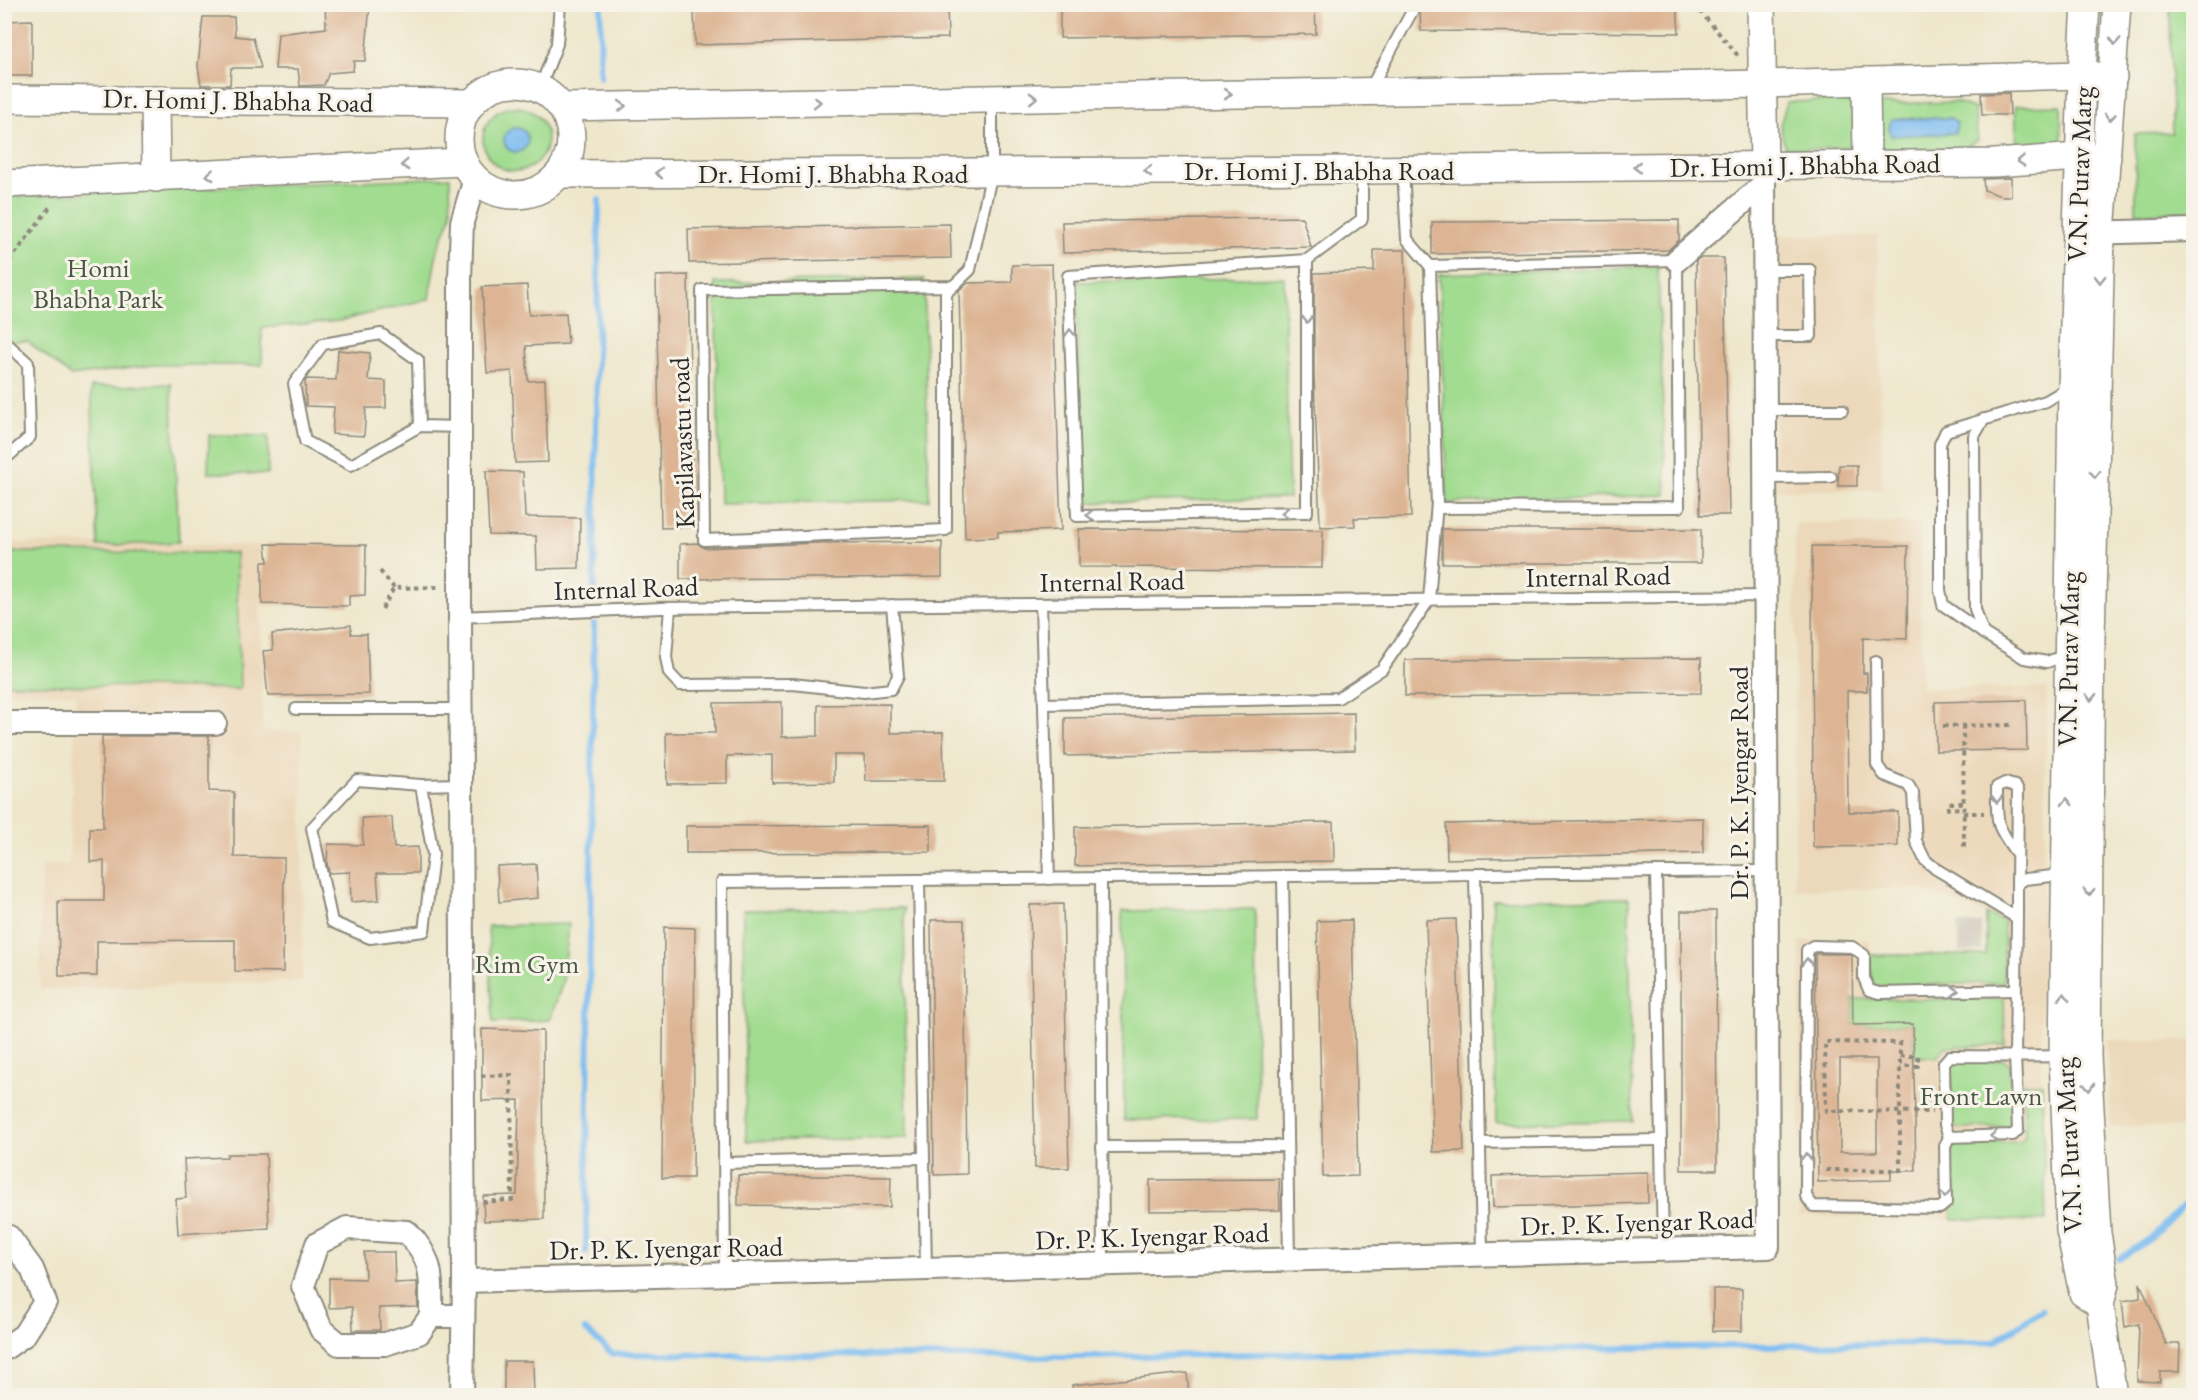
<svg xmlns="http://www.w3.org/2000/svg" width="2198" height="1400" font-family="'EB Garamond',serif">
<rect width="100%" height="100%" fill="#f7f3e8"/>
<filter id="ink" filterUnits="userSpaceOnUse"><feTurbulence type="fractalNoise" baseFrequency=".0167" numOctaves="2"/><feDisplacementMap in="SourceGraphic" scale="12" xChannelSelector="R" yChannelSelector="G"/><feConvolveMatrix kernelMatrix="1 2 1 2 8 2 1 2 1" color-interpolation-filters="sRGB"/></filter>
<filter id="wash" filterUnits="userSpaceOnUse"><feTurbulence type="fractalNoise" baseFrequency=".008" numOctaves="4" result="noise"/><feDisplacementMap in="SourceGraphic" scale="24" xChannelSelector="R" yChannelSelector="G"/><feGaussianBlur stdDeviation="1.35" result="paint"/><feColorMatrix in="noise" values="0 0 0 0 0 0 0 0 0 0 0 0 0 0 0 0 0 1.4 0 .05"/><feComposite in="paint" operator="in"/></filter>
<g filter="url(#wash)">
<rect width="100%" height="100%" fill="#eee7cc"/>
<g fill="#ecd8ba">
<path d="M1773 235 1878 236 1882 490H1775Z"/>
<path d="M1795 523H1920L1921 688H2047L2041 1049 2046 1221 1799 1216 1800 941 1869 940 1870 955 1986 954V914L1920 889H1795Z"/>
<path d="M5 543 259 545 263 731 302 732 303 981 40 989 41 867 69 864 76 694 5 692Z"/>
<path d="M2107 1040 2193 1041V1127L2111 1126Z"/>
</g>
<path fill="#cbc3b8" d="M1981 923 1982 951 1959 952 1958 924Z"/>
<g fill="#a1dc90" stroke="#66845e" stroke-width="1.5">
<path d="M2170 5H2193V212L2136 213 2135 134 2172 133Z"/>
<path d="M1845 100 1853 103 1856 146 1819 149 1785 148 1780 125 1787 102Z"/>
<path d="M1955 102 1974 108 1978 140 1965 148 1888 150 1874 145 1879 104Z"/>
<path d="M2061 105 2062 144 2017 146 2015 106Z"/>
<circle cx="515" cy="139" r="32"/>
<path d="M450 177 451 216 437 251 429 299 339 321 262 328V365H154L71 376 27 341 5 342 4 197Z"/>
<path d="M1658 266 1666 495 1447 503 1439 274Z"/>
<path d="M1284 277 1289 498 1081 503 1076 282Z"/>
<path d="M924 279 929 500 720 504 715 283Z"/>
<path d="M171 384 179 542 98 546 91 387Z"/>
<path d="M209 435 268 436V474L208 473Z"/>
<path d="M5 552 236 553 240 689 5 684Z"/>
<path d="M1629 898 1632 1121 1496 1123 1493 900Z"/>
<path d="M904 908 907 1138 746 1141 743 910Z"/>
<path d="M1255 909 1257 1119 1124 1120 1122 911Z"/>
<path d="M1986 914 2004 921V983L1876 986 1872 983 1870 955H1986Z"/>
<path d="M569 924 563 981 550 1020 493 1023 488 926Z"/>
<path d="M1853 999H2004L2005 1045 1944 1047 1936 1058 1914 1056 1913 1024 1853 1025Z"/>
<path d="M2005 1060 2010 1065 2012 1122 2008 1127 1957 1128 1952 1125 1951 1068 1954 1061Z"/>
<path d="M2023 1083H2042L2046 1221 1952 1219 1950 1152 1955 1144 2020 1142 2025 1137Z"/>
</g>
<g fill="#7ebdf2" stroke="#54748e" stroke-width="1.5">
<path d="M1951 118 1957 123 1955 133 1891 136 1889 129 1891 119Z"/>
<circle cx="516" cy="140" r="12"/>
</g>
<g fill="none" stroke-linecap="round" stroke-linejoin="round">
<g stroke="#7ebdf2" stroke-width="6">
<path d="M600 77 601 4"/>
<path d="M594 594 599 200"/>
<path d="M586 1252 594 624"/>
<path d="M2119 1259 2151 1238 2194 1195"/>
<path d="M585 1330 613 1354 1082 1357 1994 1342 2042 1310"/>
</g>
</g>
<g id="blocks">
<g fill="#ddb594" fill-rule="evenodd">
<path d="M325 4H370L365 61H354L353 71 329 73 324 85 300 86 298 69H275L278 34 326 28Z"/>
<path d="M873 4H947L948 38 695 45 694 9Z"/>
<path d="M1194 4H1315L1316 34 1060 38V6Z"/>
<path d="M1423 4H1677L1679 33 1421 31 1420 12Z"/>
<path d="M203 17H234L235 36 253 38 261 68H231L230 85H201L198 66Z"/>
<path d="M32 20V76H4V21Z"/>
<path d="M2009 93 2010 115H1982L1981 94Z"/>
<path d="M2011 178V196H2001L1984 190 1983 179Z"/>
<path d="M1302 217 1311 247 1063 253 1062 222Z"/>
<path d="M1679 220V240L1668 250 1432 254V222Z"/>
<path d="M950 224 951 258 689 263 688 229Z"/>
<path d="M1374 250H1405L1411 517 1354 518 1355 526 1320 527 1314 375V273L1374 271Z"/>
<path d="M1699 258H1724L1729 515H1700L1696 261Z"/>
<path d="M1052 264 1061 530 998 532V537L965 538 959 291 968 283 1012 282V265Z"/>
<path d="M688 275 693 527 661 528 656 276Z"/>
<path d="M527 285 529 315 566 313 568 344 526 346 528 381 545 380 548 462 515 463 512 371 487 373 482 287Z"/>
<path d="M338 350 370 353 368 380 386 381V408H366L364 436 332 434 334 407 306 406 305 382 307 379 336 380Z"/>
<path d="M1839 465H1857V486H1838Z"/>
<path d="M486 471 523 472 525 517 580 518 579 568 537 569 536 536 489 535Z"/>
<path d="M1079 529 1323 530 1322 568 1079 567Z"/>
<rect x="1442" y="529" width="259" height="34"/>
<path d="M942 542V577L680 579V544L697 543 704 548 815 543Z"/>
<path d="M266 544 366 545 365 595 349 596V606L262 604V562H268Z"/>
<path d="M1812 546H1908L1907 639 1863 638V673H1867V691H1847L1848 812H1898V846L1813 847Z"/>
<path d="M351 625V634H367L369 694 268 696 263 651 273 650 272 634Z"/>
<path d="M1701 658V693L1405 696V660Z"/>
<path d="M2026 700 2027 750 1936 751 1935 702Z"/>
<path d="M782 702V737L818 736V705L890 704V733L943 732 944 781H866L865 755H834V782L772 783V755L727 756V783L667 784 666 733H715L714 703Z"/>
<path d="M1354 713 1355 750 1065 756V718Z"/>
<path d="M102 736H209V791L234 792V857L284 858 283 972 235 971V940L97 941V976H59L58 901H104V861L90 862V828H103Z"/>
<path d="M392 817 394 848 418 847V873H377L379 900 351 902 350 872 329 873 327 863 328 844 363 845 362 818Z"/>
<path d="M1703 818V853L1447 859 1446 824Z"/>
<path d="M1333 822 1334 861 1075 866V827Z"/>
<path d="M931 825V852L686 853V826Z"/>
<path d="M536 864 538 898 499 902 497 866Z"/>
<path d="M1063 904 1069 1168H1035L1030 905Z"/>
<path d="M1681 911H1716L1717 1170H1681Z"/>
<path d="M1456 919 1464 1151 1433 1152 1426 920Z"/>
<path d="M931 920H964L967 1174 934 1175Z"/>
<path d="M1352 920 1358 1176 1323 1177 1317 921Z"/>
<path d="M664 927 695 928 693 1178H662Z"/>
<path d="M1815 954H1850L1852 956 1853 1025 1913 1024 1916 1171H1891V1180L1818 1182ZM1840 1059H1877V1152H1840Z"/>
<path d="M482 1029 543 1031 544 1219 484 1221 483 1196 517 1195 519 1100 482 1101Z"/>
<path d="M227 1154H266L269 1228 178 1234 176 1199 186 1198 184 1159 227 1157Z"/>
<path d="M1648 1172V1203L1493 1207 1492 1176Z"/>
<path d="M738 1175 891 1177 890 1207 738 1205Z"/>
<path d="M1279 1179 1280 1210 1150 1211V1180Z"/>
<path d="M364 1252H394L395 1283 417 1282 418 1307 379 1308 380 1330H353L352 1307 329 1308V1278L365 1279Z"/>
<path d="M2140 1283 2166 1344H2180L2179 1372H2160V1382L2137 1381 2139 1324 2125 1327 2122 1301 2140 1298Z"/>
<rect x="1713" y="1289" width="29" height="42"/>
<path d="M504 1361H533L534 1395H504Z"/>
<path d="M1187 1373 1189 1395H1072V1385Z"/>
</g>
</g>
</g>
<g filter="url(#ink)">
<use href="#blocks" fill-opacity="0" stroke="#8c897c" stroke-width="1.5"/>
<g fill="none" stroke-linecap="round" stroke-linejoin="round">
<g stroke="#8c897c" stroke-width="14">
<g id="service">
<path d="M540 88 557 44 560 4"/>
<path d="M1370 89 1416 4"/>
<path d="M1403 170 1407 239 1430 266"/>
<path d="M1307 260V512L1077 516 1068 276 1307 260 1362 219V170"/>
<path d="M1677 260 1679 507 1437 508 1430 266Z"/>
<path d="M1764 270H1810L1811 336H1764"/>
<path d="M953 286 702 290 704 540 946 530V293L970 270 992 172V99"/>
<path d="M4 341 28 363 30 437 4 460"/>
<path d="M1765 410H1842"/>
<path d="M420 426 418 360 381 334 323 344 294 384 305 441 351 465 420 426 460 427"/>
<path d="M1765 478 1831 477"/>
<path d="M1041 604 1049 879"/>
<path d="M670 608 666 657 669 673 680 685 793 684 864 692 891 689 898 676 892 605"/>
<path d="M460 617 661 608 1765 596"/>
<path d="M1983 633 1975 609 1974 436 1984 419"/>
<path d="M2066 655 2047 662 2024 658 1983 633 1943 605 1940 590V444L1946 431 2046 401 2070 387"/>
<path d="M1876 661 1877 765 1884 775 1908 785 1913 793 1916 841 1925 860 1936 869 2017 918 2015 1055 2018 1130 2013 1135 1949 1137 1945 1125 1944 1063 1950 1056C1988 1056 2026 1057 2063 1056"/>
<path d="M1044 704 1338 698 1382 669 1429 600 1437 503"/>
<path d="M296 709H460"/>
<path d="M421 785 433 855 424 931 370 938 332 922 312 828 357 780 421 785 461 784"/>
<path d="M1656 872 1663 1250"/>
<path d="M1475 874 1482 1255"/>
<path d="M1283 876 1289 1260"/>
<path d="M1101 878 1103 1265"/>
<path d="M919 880 926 1270"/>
<path d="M2017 884 2018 790 2015 786 2005 783 1997 787C1997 824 1995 824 2017 854"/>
<path d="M2017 918V884L2025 879 2052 876 2061 866"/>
<path d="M1949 1137 1945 1146 1946 1203 1940 1208 1813 1206 1806 1196 1807 950 1813 946 1852 947 1864 955V978L1869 990 1879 993 2015 990"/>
<path d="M1480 1143 1661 1140"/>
<path d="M1102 1147 1287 1146"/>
<path d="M724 1163 922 1158"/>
<path d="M725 1275 722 882 1766 871"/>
</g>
</g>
<g stroke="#8c897c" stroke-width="26">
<g id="minor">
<path d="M2084 233 2194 230"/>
<path d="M1677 260 1764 184"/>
<path d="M4 723H215"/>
<path d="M4 1235 9 1237 32 1269 45 1302 24 1335 4 1349"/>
<path d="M464 1281 1768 1247 1764 165"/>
<path d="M431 1316C431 1279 435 1261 407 1232L347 1228 317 1244 303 1286 321 1329 339 1344H385L419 1333 431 1316H463"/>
<path d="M462 1396 464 1281 460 617V278L462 222 475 179"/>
</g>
</g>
<g stroke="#8c897c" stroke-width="30">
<g id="tertiary">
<path d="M1761 4 1764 165"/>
<path d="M2086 4 2082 75 2072 387 2063 1056 2070 1230 2083 1293 2100 1304"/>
<path d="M1866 81 1867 164"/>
<circle cx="515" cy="139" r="56"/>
<path d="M4 99 471 103"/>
<path d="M155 100 156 178"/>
<path d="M563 107 1762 84 2082 75 2113 77"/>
<path d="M559 174 1362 170 1994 163 2080 157H2107"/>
<path d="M4 184 463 162"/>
<path d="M2113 1396 2100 1304 2105 1284 2097 1233 2087 1056 2091 638 2101 234 2117 4"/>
</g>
</g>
<g stroke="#8c897c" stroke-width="4" stroke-dasharray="4.5 4.5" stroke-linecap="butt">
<path d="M1694 4 1740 58"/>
<path d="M4 269 52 204"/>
<path d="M380 571 394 588"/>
<path d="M382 609 394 588 442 587"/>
<path d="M1963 725 1964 850"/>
<path d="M1943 726 2014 725"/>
<path d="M1963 803H1948V809L1963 808"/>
<path d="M1963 813H1984"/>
<path d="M1900 1056H1918V1066H1900"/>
<path d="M481 1076 511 1075 512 1200 482 1202"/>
<path d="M1826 1170H1900V1043L1825 1042 1826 1111 1932 1112"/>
</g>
<use href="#service" stroke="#fff" stroke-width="10"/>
<use href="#minor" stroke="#fff" stroke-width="22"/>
<use href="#tertiary" stroke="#fff" stroke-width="27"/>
</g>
<defs><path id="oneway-chevron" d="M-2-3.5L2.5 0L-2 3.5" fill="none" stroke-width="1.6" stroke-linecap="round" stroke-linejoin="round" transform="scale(1.5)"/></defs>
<g stroke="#a0a0a0">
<use href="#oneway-chevron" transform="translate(2115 41) rotate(93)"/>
<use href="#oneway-chevron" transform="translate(1228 94) rotate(-1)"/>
<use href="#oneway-chevron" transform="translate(1033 98) rotate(-1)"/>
<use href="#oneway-chevron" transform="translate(817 102) rotate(-1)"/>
<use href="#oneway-chevron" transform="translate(622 106) rotate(-1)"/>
<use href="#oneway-chevron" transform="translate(2110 117) rotate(94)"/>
<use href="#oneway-chevron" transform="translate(2021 161) rotate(176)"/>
<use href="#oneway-chevron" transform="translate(405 165) rotate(177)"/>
<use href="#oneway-chevron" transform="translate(1637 167) rotate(179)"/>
<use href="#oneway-chevron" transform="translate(1148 171) rotate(180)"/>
<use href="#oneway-chevron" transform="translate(659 173) rotate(180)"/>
<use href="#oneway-chevron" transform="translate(210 175) rotate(177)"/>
<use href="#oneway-chevron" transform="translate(2100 279) rotate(91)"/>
<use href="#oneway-chevron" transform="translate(1307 319) rotate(90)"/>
<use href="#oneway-chevron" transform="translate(1070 333) rotate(-92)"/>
<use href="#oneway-chevron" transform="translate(2095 474) rotate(91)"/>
<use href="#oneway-chevron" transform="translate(1285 513) rotate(179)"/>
<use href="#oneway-chevron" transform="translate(1090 515) rotate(179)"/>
<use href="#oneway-chevron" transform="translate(2091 697) rotate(91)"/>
<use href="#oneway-chevron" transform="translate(1997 799) rotate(90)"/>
<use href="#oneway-chevron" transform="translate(2067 802) rotate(-90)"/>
<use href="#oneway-chevron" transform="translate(2089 892) rotate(91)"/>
<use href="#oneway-chevron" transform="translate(1807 962) rotate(-90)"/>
<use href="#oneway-chevron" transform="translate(1955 991) rotate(-1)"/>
<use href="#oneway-chevron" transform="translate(2064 997) rotate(-89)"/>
<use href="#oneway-chevron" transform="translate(2089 1087) rotate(87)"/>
<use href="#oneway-chevron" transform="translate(1994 1136) rotate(178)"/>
<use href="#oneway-chevron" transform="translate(1806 1157) rotate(-90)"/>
<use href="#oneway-chevron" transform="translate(1945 1194) rotate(93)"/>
</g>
</g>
<g text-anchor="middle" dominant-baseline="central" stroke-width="6" stroke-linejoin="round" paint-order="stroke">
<g font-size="27" fill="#2b2b2b" stroke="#f7f3e8">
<text transform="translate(238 100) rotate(1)">Dr. Homi J. Bhabha Road</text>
<text transform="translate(1805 165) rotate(-1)">Dr. Homi J. Bhabha Road</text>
<text x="1319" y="170">Dr. Homi J. Bhabha Road</text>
<text x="833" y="173">Dr. Homi J. Bhabha Road</text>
<text transform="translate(2079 174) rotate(-88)">V.N. Purav Marg</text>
<text transform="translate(682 443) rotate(-92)">Kapilavastu road</text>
<text transform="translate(1598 576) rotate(-1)">Internal Road</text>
<text transform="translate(1112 581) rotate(-1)">Internal Road</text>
<text transform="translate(626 588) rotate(-2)">Internal Road</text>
<text transform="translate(2068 659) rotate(-89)">V.N. Purav Marg</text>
<text transform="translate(1738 783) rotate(-90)">Dr. P. K. Iyengar Road</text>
<text transform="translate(2068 1145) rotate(-93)">V.N. Purav Marg</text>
<text transform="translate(1637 1222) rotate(-2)">Dr. P. K. Iyengar Road</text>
<text transform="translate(1152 1236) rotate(-2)">Dr. P. K. Iyengar Road</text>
<text transform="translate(666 1248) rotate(-1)">Dr. P. K. Iyengar Road</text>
</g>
<g font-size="27" fill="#485744" stroke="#f7f3e8">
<text x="98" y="267">Homi<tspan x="98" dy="31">Bhabha Park</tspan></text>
<text x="527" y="963">Rim Gym</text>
<text x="1981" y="1095">Front Lawn</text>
</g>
</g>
<rect width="2198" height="1400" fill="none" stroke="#f7f3e8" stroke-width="24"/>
</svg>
